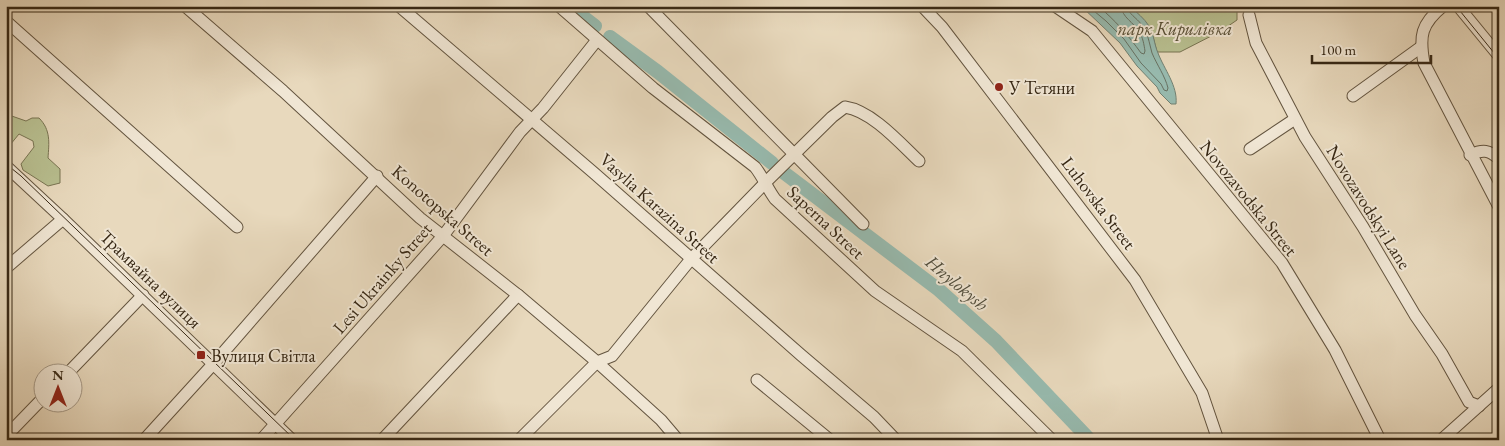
<svg xmlns="http://www.w3.org/2000/svg" width="1505" height="446" font-family="'EB Garamond',serif">
<rect width="100%" height="100%" fill="#e8d9bd"/>
<filter id="stains"><feTurbulence type="fractalNoise" baseFrequency=".004" numOctaves="4"/><feColorMatrix values="0 0 0 0 .2 0 0 0 0 .09 0 0 0 0 .02 0 0 0 .5 -.17"/></filter>
<radialGradient id="worn" r=".72"><stop offset=".6" stop-color="#630" stop-opacity="0"/><stop offset="1" stop-color="#630" stop-opacity=".3"/></radialGradient>
<g fill="#b8bf90" stroke="#787452">
<path d="M1131 6H1237V20L1221 31 1180 52H1157L1151 29Z"/>
<path d="M6 114 26 121 32 118H39C51 130 49 143 48 158L60 169V183L48 186 23 170 21 164 34 147 33 141 19 134 10 145 6 144Z"/>
</g>
<path fill="#97baae" stroke="#718071" d="M1081 6H1130C1137 13 1144 18 1149 26 1154 34 1154 44 1158 53 1164 69 1178 86 1176 104H1171L1160 93 1157 87 1137 66 1120 43Z"/>
<g fill="none" stroke-linecap="round" stroke-linejoin="round">
<g stroke="#677162" stroke-width="1">
<path d="M1088 6 1106 21 1124 39 1141 63 1161 84 1164 90 1167 91 1168 88C1165 76 1157 65 1152 53 1149 42 1148 33 1141 24 1137 18 1128 14 1127 6"/>
<path d="M1098 6C1115 20 1128 35 1141 53L1144 54 1145 51C1144 45 1143 37 1139 32 1134 22 1122 18 1121 6"/>
</g>
<g stroke="#97baae" stroke-width="14">
<path d="M569 6 595 26"/>
<path d="M610 37 658 72 772 163"/>
<path d="M783 172 939 290 996 341 1090 440"/>
</g>
<g stroke="#63543f" stroke-width="13">
<g id="minor">
<path d="M185 6 283 91 420 218 518 295 597 362 661 420 678 440"/>
<path d="M399 6 594 173 801 355 874 417 896 440"/>
<path d="M559 6 653 88 755 167C763 177 767 188 775 199L875 291 962 351 1052 440"/>
<path d="M648 6 863 224"/>
<path d="M922 6 942 27 1135 280 1202 393 1218 440"/>
<path d="M1055 6 1092 31 1282 263 1335 350 1380 440"/>
<path d="M1443 6C1421 24 1419 36 1424 63L1499 207"/>
<path d="M1458 6 1499 56"/>
<path d="M1249 15 1256 43 1305 137 1363 227 1415 315 1442 354 1469 402 1479 406"/>
<path d="M6 21 237 227"/>
<path d="M1353 96 1421 47"/>
<path d="M1250 149 1295 119"/>
<path d="M1470 155C1483 149 1489 150 1499 159"/>
<path d="M6 166 63 219 292 440"/>
<path d="M6 268 63 219"/>
<path d="M67 374 143 295"/>
<path d="M757 380 830 440"/>
<path d="M6 433 13 429 42 399"/>
<path d="M144 440 215 362 377 176"/>
<path d="M261 440 443 236 520 132 543 108 597 40"/>
<path d="M382 440 518 295"/>
<path d="M519 440 597 362 612 356 691 259 765 183 832 117 845 107C872 111 900 143 919 161"/>
<path d="M1441 440 1499 388"/>
</g>
</g>
<use href="#minor" stroke="#f0e6d4" stroke-width="11"/>
<g stroke="#372815" stroke-width="1">
<path d="M1456 6 1499 59"/>
<path d="M6 164 21 176 295 440"/>
</g>
</g>
<g fill="#8f2418" stroke="#f0e6d4" stroke-width="2">
<circle cx="999" cy="87" r="5"/>
<rect x="196" y="350" width="10" height="10" rx="2.5"/>
</g>
<g text-anchor="middle" dominant-baseline="central" stroke-width="4" stroke-linejoin="round" paint-order="stroke">
<g font-size="18" font-style="italic" fill="#574e34" stroke="#f0e6d4">
<text x="1175" y="28">парк Кирилівка</text>
</g>
<g font-size="18" fill="#372815" stroke="#f0e6d4" text-anchor="start">
<text x="1009" y="87">У Тетяни</text>
<text x="211" y="355">Вулиця Світла</text>
</g>
<g font-size="18" fill="#372815" stroke="#f0e6d4">
<text transform="translate(1249 198) rotate(51)">Novozavodska Street</text>
<text transform="translate(1099 203) rotate(53)">Luhovska Street</text>
<text transform="translate(1369 207) rotate(58)">Novozavodskyi Lane</text>
<text transform="translate(660 208) rotate(42)">Vasylia Karazina Street</text>
<text transform="translate(443 210) rotate(41)">Konotopska Street</text>
<text transform="translate(826 222) rotate(43)">Saperna Street</text>
<text transform="translate(382 278) rotate(-49)">Lesi Ukrainky Street</text>
<text transform="translate(151 279) rotate(44)">Трамвайна вулиця</text>
</g>
<g font-size="19" font-style="italic" fill="#4f4c3b" stroke="#f0e6d4">
<text transform="translate(957 283) rotate(40)">Hnylokysh</text>
</g>
</g>
<rect width="1505" height="446" fill="none" stroke="#e8d9bd" stroke-width="25"/>
<rect x="8" y="8" width="1490" height="431" fill="none" stroke="#372815" stroke-width="2.5"/>
<rect x="12" y="12" width="1480" height="421" fill="none" stroke="#372815"/>
<g transform="translate(58 388)"><circle r="24" fill="#f0e6d4" stroke="#a69a88"/>
<path d="M0-4L9 19L0 12L-9 19Z" fill="#8f2418"/>
<text y="-8" font-size="14" font-weight="bold" text-anchor="middle" fill="#372815">N</text>
</g>
<path d="M1312 55v8h119v-8" fill="none" stroke="#372815" stroke-width="2.5"/>
<text x="1320" y="55" font-size="15" fill="#372815" stroke="#f0e6d4" stroke-width="4" paint-order="stroke">100 m</text>
<rect width="100%" height="100%" filter="url(#stains)"/>
<rect width="100%" height="100%" fill="url(#worn)"/>
</svg>
